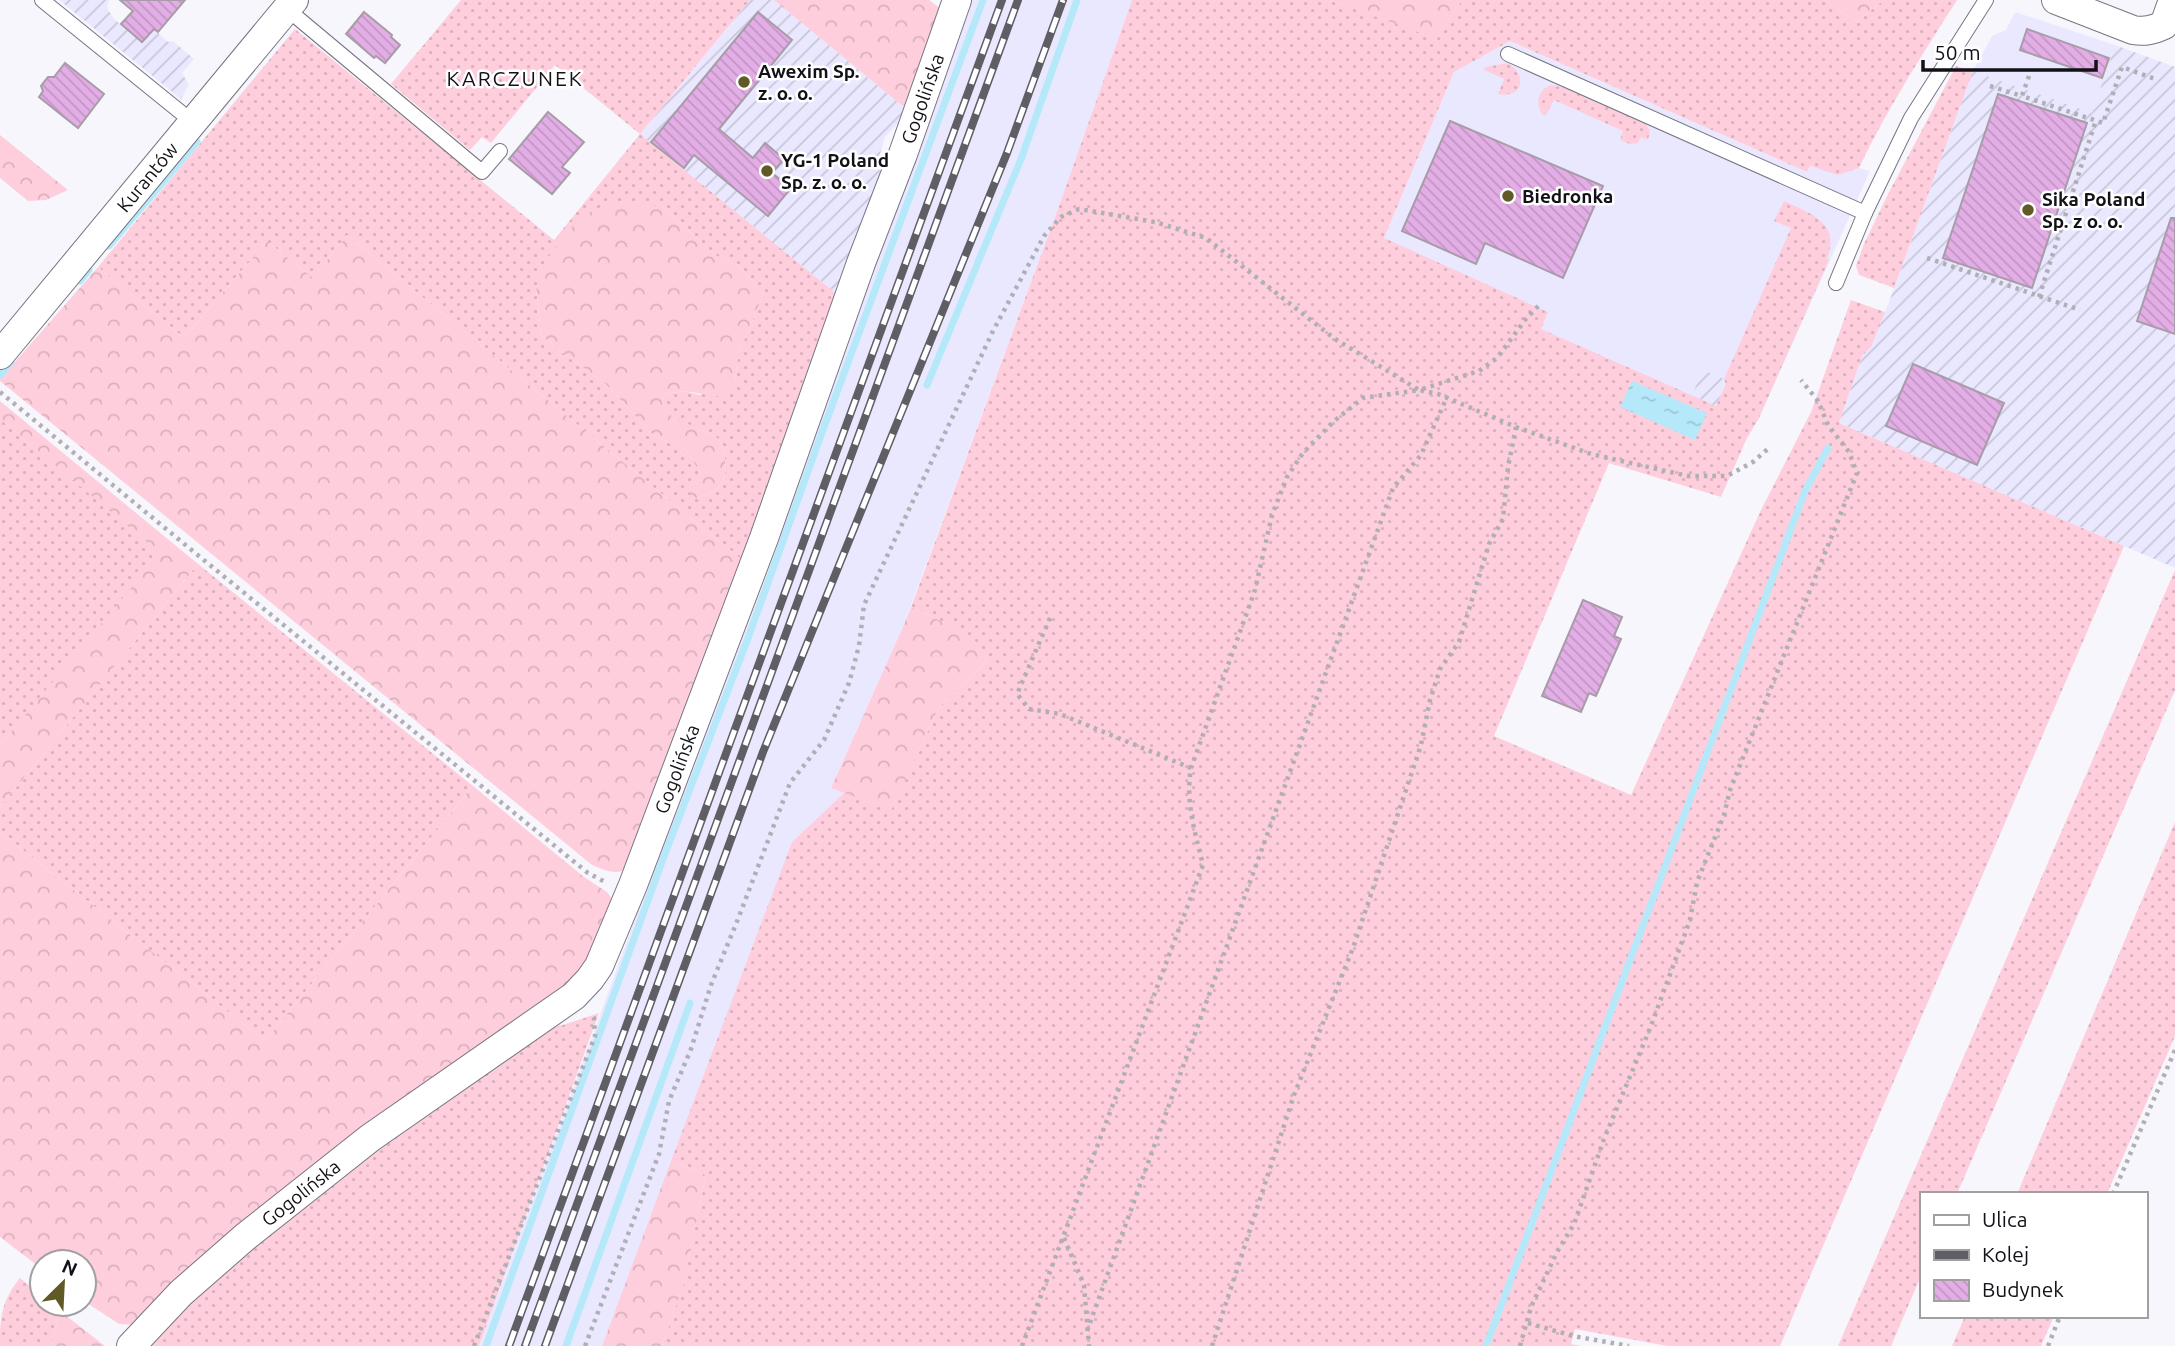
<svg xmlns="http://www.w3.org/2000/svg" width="2175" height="1346" font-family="Ubuntu,sans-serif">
<defs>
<pattern id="industrial-furrows" width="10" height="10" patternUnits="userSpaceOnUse" patternTransform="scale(1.75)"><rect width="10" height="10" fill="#eae8ff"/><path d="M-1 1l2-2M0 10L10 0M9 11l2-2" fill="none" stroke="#c8c6da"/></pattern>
<pattern id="grass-dots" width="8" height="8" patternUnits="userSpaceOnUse" patternTransform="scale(1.75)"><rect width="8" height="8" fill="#fecedc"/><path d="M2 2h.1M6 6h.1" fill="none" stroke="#d9b0bc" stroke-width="1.8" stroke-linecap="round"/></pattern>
<pattern id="forest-crowns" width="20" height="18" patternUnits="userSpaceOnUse" patternTransform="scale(1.75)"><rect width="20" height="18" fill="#fecedc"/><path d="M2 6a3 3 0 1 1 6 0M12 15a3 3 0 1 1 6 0" fill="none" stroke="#d9b0bc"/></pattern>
<pattern id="water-ripples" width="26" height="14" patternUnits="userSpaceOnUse" patternTransform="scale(1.75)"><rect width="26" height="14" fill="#b5e8f9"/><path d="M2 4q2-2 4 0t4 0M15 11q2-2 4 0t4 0" fill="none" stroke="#9bc6d5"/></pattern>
<pattern id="building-back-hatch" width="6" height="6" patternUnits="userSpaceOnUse" patternTransform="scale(1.75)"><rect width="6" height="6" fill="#e3aee5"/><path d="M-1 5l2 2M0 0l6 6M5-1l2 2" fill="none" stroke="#c295c4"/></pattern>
</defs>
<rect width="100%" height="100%" fill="#f7f6fd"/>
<g fill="#eae8ff">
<path d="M972 0H1132L1054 220 902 629 831 788 844 793 792 842 602 1346H479L748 610 909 154 921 146Z"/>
<path d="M2015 12 2115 45 2093 114 1973 71 1992 36 2006 30Z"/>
<path d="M1510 41 1807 172 1810 166 1838 174 1859 168 1870 171 1759 418 1747 438 1374 262 1454 72Z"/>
</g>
<g fill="url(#industrial-furrows)">
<path d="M59 0H109L107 8 114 19 142 42 154 29 168 42 173 41 194 59 182 73 189 85 181 99Z"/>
<path d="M750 0H774L905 108 900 121 885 137 877 164 881 174 838 295 640 134Z"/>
<path d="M2115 45 2175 67V568L1839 423 1862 356 1871 347 1889 302 1973 71 2092 113Z"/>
<path d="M1705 371 1724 379 1726 384 1716 407 1692 395 1702 372Z"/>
</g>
<g fill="url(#grass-dots)" fill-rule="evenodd">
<path d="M461 0H750L640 134 838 295 742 560 347 235 313 278 267 241 184 338 98 267 295 29 554 240 640 134 555 65 491 143 482 137 470 150 391 84ZM662 206 715 255 740 267 763 295 738 355 735 381 700 395 684 391 665 394 662 401 670 416 719 439C726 456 732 479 713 492 709 495 701 496 696 498V485L700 472 685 449 654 436 605 383 564 354 541 335 536 287Z"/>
<path d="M1132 0H1330L1437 38 1462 0H1825L1856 22 1884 0H1957C1922 55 1887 109 1859 168L1838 175 1810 166 1807 172 1510 41 1454 72 1384 238 1548 312 1541 329 1716 406 1726 384 1724 379 1791 228 1774 221 1784 201C1810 213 1841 223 1827 258L1829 260 1759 418 1747 438 1721 497 1609 463 1494 736 1631 795 1761 510 1811 412 1851 300 1885 312 1871 347 1862 356 1839 423 2124 546 1780 1346H1668L1575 1329 1571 1344 1581 1346H662L683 1285 706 1175 671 1161 792 842 844 793 891 810 939 707 988 660 979 644 949 625 911 607 1054 220Z"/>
<path d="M1508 63C1528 75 1523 99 1498 94L1504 79 1484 70 1485 67Z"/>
<path d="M1956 66 1973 71 1894 288 1859 275 1856 266 1864 244 1888 194Z"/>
<path d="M1551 85 1565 88 1646 124 1650 131 1648 140 1641 137 1638 143 1630 144 1620 140 1623 131 1554 100 1546 115 1542 114C1535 102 1538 90 1551 85Z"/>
<path d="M0 419 161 553 0 745Z"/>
<path d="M198 564 473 786 265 1041 0 832V807Z"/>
<path d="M2175 570V690L1957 1194H1921V1276L1891 1346H1838Z"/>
<path d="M2175 822V1036L2107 1194H2017Z"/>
<path d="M599 1013 479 1346H142L216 1274 533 1029 563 1025Z"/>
<path d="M20 1278 42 1296V1304H52L60 1311 50 1346H0C0 1317 1 1302 20 1278Z"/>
<path d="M1965 1316H2054L2041 1346H1952Z"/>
</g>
<g fill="url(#forest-crowns)">
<path d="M774 0H929L941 9 905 108Z"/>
<path d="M1330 0H1462L1437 39Z"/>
<path d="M1825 0H1884L1856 22Z"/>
<path d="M0 135 68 190 46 200 28 201 0 178Z"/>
<path d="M613 202 662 206 715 255 740 267 763 295 738 355 735 381 722 397 684 391 665 394 662 401 671 416 719 439C726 456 732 479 713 492 709 495 701 496 696 498L689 493 696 485 700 472 685 449 654 436 605 383 564 354 541 335 536 287 545 261 581 216Z"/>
<path d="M347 235 742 560 627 868C615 876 605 870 592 865L0 381V379L98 267 184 338 267 241 313 278Z"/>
<path d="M0 401 198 564 0 807V745L160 553 0 419Z"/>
<path d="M911 607 949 625 980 644 988 660 939 707 891 811 831 788 902 629Z"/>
<path d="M473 786 584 877 607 892 615 903 597 951 577 977 132 1325 119 1324 84 1301V1262H42V1269L0 1237V832L265 1041Z"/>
<path d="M671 1161 706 1175 683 1286 662 1346H602Z"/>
<path d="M60 1311 105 1346H50Z"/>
</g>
<path fill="url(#water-ripples)" d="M1632 381 1707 413 1695 440 1620 407Z"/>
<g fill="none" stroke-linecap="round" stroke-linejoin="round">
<g stroke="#b5e8f9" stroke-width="7">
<path d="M109 246 197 142"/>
<path d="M80 281 89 270"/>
<path d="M0 375 11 362"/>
<path d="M927 385 1021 159 1077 0"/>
<path d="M486 1346 663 859 747 641 824 427 983 0"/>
<path d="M566 1346 690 1003"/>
<path d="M1486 1346 1805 491 1828 448"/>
</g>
</g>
<g fill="url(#building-back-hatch)" stroke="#a79ca7" stroke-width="2">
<path d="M120 0H185L158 32 154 29 142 42 121 24 133 11Z"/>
<path d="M364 12 392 35 391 37 400 45 385 63 376 56 374 58 346 34Z"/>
<path d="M758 12 792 40 719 129 753 158 765 143 784 159 772 173 791 188 768 216 694 155 684 168 651 142Z"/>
<path d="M2027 29 2109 58 2102 78 2020 50Z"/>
<path d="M65 63 104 94 78 128 39 97 43 91 41 86 48 77H54Z"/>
<path d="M1998 94 2087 123 2032 288 1943 258Z"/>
<path d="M548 112 584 142 562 167 570 173 552 194 509 159Z"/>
<path d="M1450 121 1603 186 1563 278 1485 243 1476 264 1402 231Z"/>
<path d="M2171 218H2175V334L2137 321Z"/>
<path d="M1913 364 2004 403 1977 465 1886 426Z"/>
<path d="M1583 600 1622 617 1614 636 1621 639 1596 696 1589 693 1581 712 1542 696Z"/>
</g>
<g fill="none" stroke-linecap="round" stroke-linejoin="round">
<g stroke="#767582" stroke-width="16">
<g id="lane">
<path d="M42 0 194 123"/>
<path d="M287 9 482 172 500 151"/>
<path d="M1508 54 1865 213 1911 118 1986 0"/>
<path d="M1836 283 1865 213"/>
</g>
</g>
<g stroke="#767582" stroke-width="30">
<g id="street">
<path d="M2056 0 2133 30C2145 32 2153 30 2164 25L2173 0"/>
<path id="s1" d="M0 355 294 0"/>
<path id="s2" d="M131 1346 181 1293 245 1237 370 1138 574 996 590 979 599 966 633 885 764 538 861 263 903 154 957 0"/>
</g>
</g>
<g stroke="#b0afb5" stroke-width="4.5" stroke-dasharray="3.5 5" stroke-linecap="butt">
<path d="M2029 76 2022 96 2103 123 2122 67 2155 79"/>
<path d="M1990 86 2022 96"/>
<path d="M1927 258 2080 310"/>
<path d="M2039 297 2096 120"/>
<path d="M0 392 205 561 588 873 607 883"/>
<path d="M1050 618 1017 694 1029 709 1060 714 1191 768"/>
<path d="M2113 1194 2175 1050"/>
<path d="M1064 1238 1084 1285 1089 1346"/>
<path d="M1528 1323 1573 1336 1629 1346"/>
<path d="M1087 1331 1393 488 1421 455 1447 397"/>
<path d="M474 1346 595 1036 594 1018 591 1014"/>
<path d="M585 1346 659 1154 669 1101 691 1049 711 985 738 919 790 783 824 740 849 683 859 646 864 605 993 331 1044 236 1061 217 1079 209 1155 222 1206 238 1335 339 1419 390 1479 371 1497 358 1525 320 1541 303"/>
<path d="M1022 1346 1203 865C1195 832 1185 801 1191 768L1255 590 1272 515 1287 477 1303 453 1333 422 1363 398 1419 390 1438 394 1516 427 1591 454 1688 476H1727L1753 462 1770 447"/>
<path d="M1212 1346 1294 1095 1353 948 1421 745 1430 700 1440 669 1459 642 1489 544 1503 519 1508 467 1516 427"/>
<path d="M1520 1346 1531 1307 1557 1252 1574 1224 1604 1139 1651 1026 1690 920 1697 882 1724 815 1730 790 1857 473 1849 452 1828 425 1818 401 1801 380"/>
<path d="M2048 1346 2060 1316"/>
</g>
<use href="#lane" stroke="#fff" stroke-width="14"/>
<use href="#street" stroke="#fff" stroke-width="28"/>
<g stroke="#5f5e64" stroke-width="8">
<g id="rail">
<path d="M509 1346 1002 0"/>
<path d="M525 1346 1018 0"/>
<path d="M545 1346 763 752 1007 153 1063 0"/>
</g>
</g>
<use href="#rail" stroke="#fff" stroke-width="5" stroke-dasharray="16" stroke-linecap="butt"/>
</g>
<g fill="#605a26" stroke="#fff" stroke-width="2.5">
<circle cx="744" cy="82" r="7"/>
<circle cx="767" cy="171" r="7"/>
<circle cx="1508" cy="196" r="7"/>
<circle cx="2028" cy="210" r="7"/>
</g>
<g text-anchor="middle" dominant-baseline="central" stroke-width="5" stroke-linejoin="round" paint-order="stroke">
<g font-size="19" font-weight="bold" fill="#121117" stroke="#fff" text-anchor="start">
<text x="758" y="71">Awexim Sp.<tspan x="758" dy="22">z. o. o.</tspan></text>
<text x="781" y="160">YG-1 Poland<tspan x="781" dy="22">Sp. z. o. o.</tspan></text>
<text x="1522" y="196">Biedronka</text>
<text x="2042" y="199">Sika Poland<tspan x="2042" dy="22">Sp. z o. o.</tspan></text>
</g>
<g font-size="19" fill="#121117" stroke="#fff">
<text stroke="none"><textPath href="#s2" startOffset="1531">Gogolińska</textPath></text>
<text stroke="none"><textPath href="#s1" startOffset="231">Kurantów</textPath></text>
<text stroke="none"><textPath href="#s2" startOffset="817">Gogolińska</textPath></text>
<text stroke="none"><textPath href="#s2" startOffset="229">Gogolińska</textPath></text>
</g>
<g font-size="21" letter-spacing="2" fill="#121117" stroke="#fff">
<text x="515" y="78">KARCZUNEK</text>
</g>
</g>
<rect x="1920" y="1192" width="228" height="126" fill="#ffffff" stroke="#a0a0a2" stroke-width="2"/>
<rect x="1934" y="1215" width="35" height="10" fill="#ffffff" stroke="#a0a0a2" stroke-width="2"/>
<text x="1982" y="1227" font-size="21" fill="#121117">Ulica</text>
<rect x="1934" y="1250" width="35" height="10" fill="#5f5e64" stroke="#a0a0a2" stroke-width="2"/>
<text x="1982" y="1262" font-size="21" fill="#121117">Kolej</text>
<rect x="1934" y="1280" width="35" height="21" fill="url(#building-back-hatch)" stroke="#a0a0a2" stroke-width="2"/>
<text x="1982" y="1297" font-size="21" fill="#121117">Budynek</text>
<g transform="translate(63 1283) rotate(24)"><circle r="33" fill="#ffffff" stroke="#a0a0a2" stroke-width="2"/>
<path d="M0-5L12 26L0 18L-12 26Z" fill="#605a26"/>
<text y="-10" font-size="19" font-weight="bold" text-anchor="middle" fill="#121117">N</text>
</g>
<path d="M1923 60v10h173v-10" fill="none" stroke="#121117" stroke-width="3.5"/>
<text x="1934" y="60" font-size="21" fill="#121117" stroke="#ffffff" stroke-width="5" paint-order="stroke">50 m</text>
</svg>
